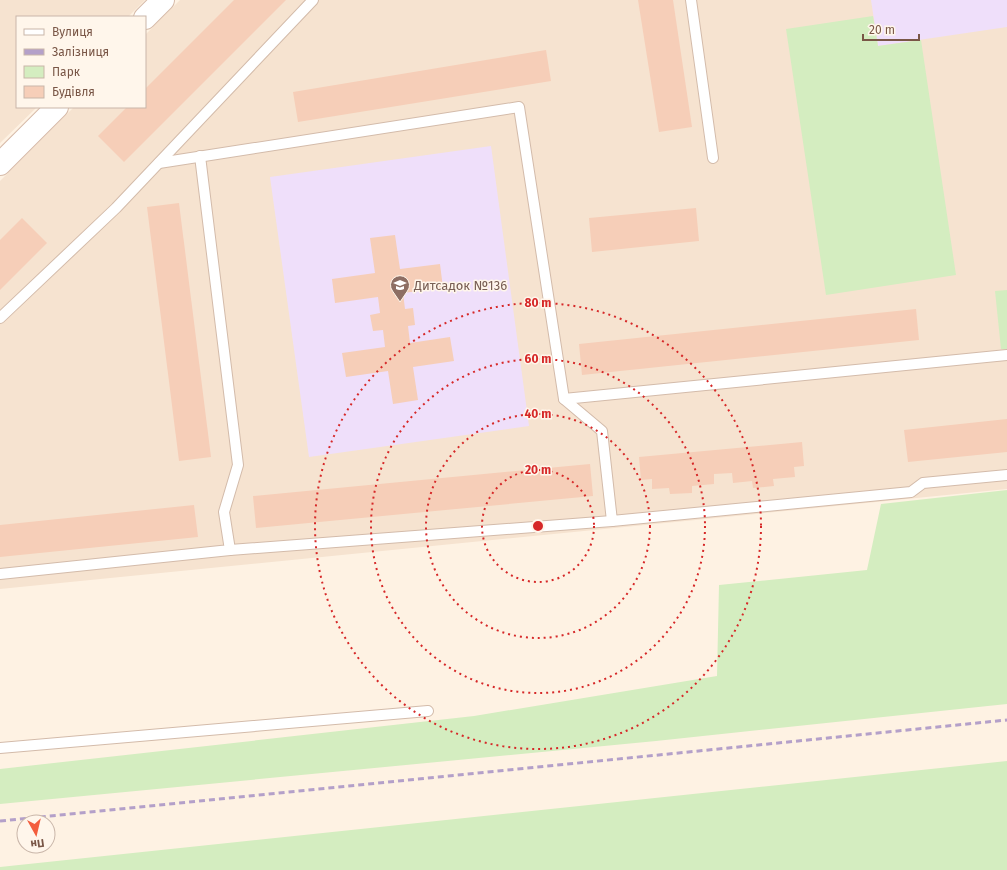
<svg xmlns="http://www.w3.org/2000/svg" width="1007" height="870" font-family="'Fira Sans',sans-serif">
<rect width="100%" height="100%" fill="#fef2e3"/>
<g fill="#f6e3d0">
<path d="M0 0H145L128 17H17V107H37L0 143Z"/>
<path d="M180 0H1007V489L0 589V181L74 107H145V35Z"/>
</g>
<g fill="#efdffa">
<path d="M871 0H1007V27L878 46Z"/>
<path d="M491 146 529 426 309 457 270 177Z"/>
</g>
<g fill="#d4edc0">
<path d="M873 16 878 46 921 40 956 275 826 295 786 29Z"/>
<path d="M1007 290V349H1001L995 291Z"/>
<path d="M1007 490V704L656 741 0 804V769L474 716 717 676 719 585 867 570 881 504Z"/>
<path d="M1007 761V870H0V867Z"/>
</g>
<g fill="#f6ceb8">
<path d="M234 0H286L124 162 98 136 127 107H145V89Z"/>
<path d="M638 0H673L692 127 659 132Z"/>
<path d="M546 50 551 81 298 122 293 92Z"/>
<path d="M179 203 211 457 179 461 147 207Z"/>
<path d="M696 208 699 241 592 252 589 218Z"/>
<path d="M22 218 47 243 0 290V240Z"/>
<path d="M395 235 400 269 440 264 443 288 403 293 405 309 413 308 415 325 408 326 410 343 450 337 454 361 413 367 418 400 393 404 388 371 346 377 342 353 385 347 383 330 373 331 370 315 380 313 378 297 335 303 332 279 375 273 370 238Z"/>
<path d="M916 309 919 340 582 375 579 344Z"/>
<path d="M1007 419V452L908 462 904 430Z"/>
<path d="M802 442 804 466 794 467 795 477 773 479 774 486 753 488 752 481 733 483 732 473 714 474V484L692 486V493L670 494 669 488 652 489V479L641 480 639 457Z"/>
<path d="M590 464 593 496 256 528 253 496Z"/>
<path d="M194 505 198 537 0 557V525Z"/>
</g>
<g fill="none" stroke-linecap="round" stroke-linejoin="round">
<g stroke="#d3bbaa" stroke-width="12">
<g id="lane">
<path d="M691 0 713 158"/>
<path d="M159 163 519 107 564 399 1007 355"/>
<path d="M0 318 116 208 313 0"/>
<path d="M564 399 602 431 612 521 911 492 923 483 1007 475"/>
<path d="M230 550 612 521"/>
<path d="M0 574 230 550 224 512 238 465 200 156"/>
<path d="M0 748 428 711"/>
</g>
</g>
<g stroke="#d6baa8" stroke-width="24">
<g id="secondary">
<path d="M145 18 163 0"/>
<path d="M0 164 57 107"/>
</g>
</g>
<use href="#lane" stroke="#fff" stroke-width="10"/>
<use href="#secondary" stroke="#fff" stroke-width="22"/>
<path stroke="#b4a0c9" stroke-width="3" stroke-dasharray="6 4" stroke-linecap="butt" d="M0 821 1007 720"/>
</g>
<g fill="none" stroke="#d62828" stroke-width="2" stroke-dasharray="2 4">
<circle cx="538" cy="526" r="56"/>
<circle cx="538" cy="526" r="112"/>
<circle cx="538" cy="526" r="167"/>
<circle cx="538" cy="526" r="223"/>
</g>
<defs>
<g id="school-pin" transform="scale(1)"><path d="M0 17L-7.5 6A9.5 9.5 0 1 1 7.5 6Z" fill="#8d6e63" stroke="#fff6eb"/><path d="M0-5L7-2L0 1L-7-2ZM-4 1L0 2.5L4 1V4Q0 6-4 4Z" fill="#fff"/></g>
</defs>
<g fill-rule="evenodd">
<use href="#school-pin" x="400" y="285"/>
</g>
<g text-anchor="middle" dominant-baseline="central" stroke-width="3" stroke-linejoin="round" paint-order="stroke">
<g font-size="13" fill="#785e54" stroke="#fff6eb" text-anchor="start">
<text x="414" y="285">Дитсадок №136</text>
</g>
</g>
<circle cx="538" cy="526" r="6" fill="#d62828" stroke="#fff6eb" stroke-width="2"/>
<g font-size="12" text-anchor="middle" font-weight="bold" fill="#d62828" stroke="#fff6eb" stroke-width="3" stroke-linejoin="round" paint-order="stroke">
<text x="538" y="307">80 m</text>
<text x="538" y="363">60 m</text>
<text x="538" y="418">40 m</text>
<text x="538" y="474">20 m</text>
</g>
<rect x="16" y="16" width="130" height="92" fill="#fff6eb" stroke="#c9b6a9"/>
<rect x="24" y="29" width="20" height="6" fill="#ffffff" stroke="#c9b6a9"/>
<text x="52" y="36" font-size="12" fill="#795646">Вулиця</text>
<rect x="24" y="49" width="20" height="6" fill="#b4a0c9" stroke="#c9b6a9"/>
<text x="52" y="56" font-size="12" fill="#795646">Залізниця</text>
<rect x="24" y="66" width="20" height="12" fill="#d4edc0" stroke="#c9b6a9"/>
<text x="52" y="76" font-size="12" fill="#795646">Парк</text>
<rect x="24" y="86" width="20" height="12" fill="#f6ceb8" stroke="#c9b6a9"/>
<text x="52" y="96" font-size="12" fill="#795646">Будівля</text>
<g transform="translate(36 834) rotate(172)"><circle r="19" fill="#fff6eb" stroke="#c9b6a9"/>
<path d="M0-3L7 15L0 10L-7 15Z" fill="#f35d3d"/>
<text y="-6" font-size="11" font-weight="bold" text-anchor="middle" fill="#795646">Пн</text>
</g>
<path d="M863 34v6h56v-6" fill="none" stroke="#795646" stroke-width="2"/>
<text x="869" y="34" font-size="12" fill="#795646" stroke="#fff6eb" stroke-width="3" paint-order="stroke">20 m</text>
</svg>
